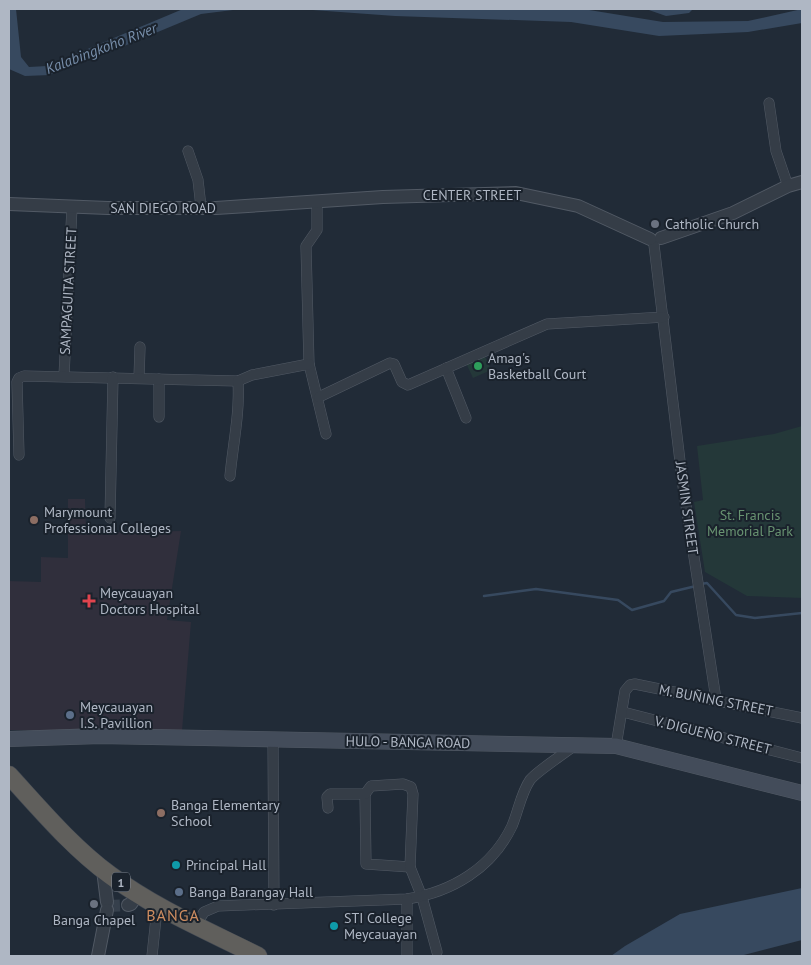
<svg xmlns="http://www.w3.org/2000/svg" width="811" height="965" font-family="'PT Sans',sans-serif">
<rect width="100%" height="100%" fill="#212b37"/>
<path fill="#302f3c" d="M68 499H85L86 533 181 531 167 620 191 622 182 731 9 730V581L41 582V557L68 558Z"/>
<g fill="#243839">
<path d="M484 354 491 370 473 378 465 361Z"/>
<path d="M802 426V598L747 596 705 572 694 502 703 500 697 446 774 434Z"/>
</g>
<g fill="#37495f">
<path d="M9 9H16L21 57 29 67 47 66 183 9H241L201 14 105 54 76 62 50 75 25 76 9 69Z"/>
<path d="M299 9H583L663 22 748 21 802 9V23L748 32 659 36 571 22 395 16Z"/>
<path d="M646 9H693L689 13 666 16Z"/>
<path d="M802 888V940L740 956H611L625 946 680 914Z"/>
</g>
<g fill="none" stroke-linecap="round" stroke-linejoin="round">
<g stroke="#37495f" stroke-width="2.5">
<path d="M701 584 707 583 736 615 755 618 802 613"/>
<path d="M484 596 536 589 618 600 632 610 664 601 671 592 696 586"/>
</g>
<path stroke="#36404c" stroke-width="12" stroke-dasharray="12 6" stroke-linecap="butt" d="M108 906 128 905"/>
<g stroke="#525a65" stroke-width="11">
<g id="minor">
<path d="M769 103 776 151 788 186"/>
<path d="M188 151 198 180 201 207"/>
<path d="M317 202V230L306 246 309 364 326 434"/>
<path d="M654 245 683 486 716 699"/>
<path d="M446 368 466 418"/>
<path d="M64 376 72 207"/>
<path d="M139 378 140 347"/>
<path d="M159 379V417"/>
<path d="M319 397 390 363 394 364 402 382 408 385 547 324 664 317"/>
<path d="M19 455 17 382 19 378 24 376 238 381 252 375 309 364"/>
<path d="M230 476C233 444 240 413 238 381"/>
<path d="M110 518 113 377"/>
<path d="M623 712 802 758"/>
<path d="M273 739 274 905"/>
<path d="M616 746 625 691 630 685 635 684 802 718"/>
<path d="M365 794 366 864 410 867"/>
<path d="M328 808 327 797 330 794H365L371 786 403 784 411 787 413 794 410 867 422 897 437 952"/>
<path d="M196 925 204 912 218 906 407 899C452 892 492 868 512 826 518 812 521 793 530 780 537 771 564 754 575 745"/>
<path d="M152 956 156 918 161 906"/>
<path d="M407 956V899"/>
</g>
</g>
<g stroke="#525a65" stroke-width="14">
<g id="tertiary">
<path d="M9 204 108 208H216L383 197 516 193 578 206 650 239"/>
<path d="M661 238 733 213 788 186 802 182"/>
<path d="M103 870 107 902"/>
<path d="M128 905 131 904 138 893"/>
<path d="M98 956 107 910"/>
</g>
</g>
<g stroke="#525a65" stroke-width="16">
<path id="secondary" d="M9 739 100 736 616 746 802 793"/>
</g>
<g stroke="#3f4752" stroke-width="19">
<path id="trunk" d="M9 775C41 810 72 847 110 875 154 908 208 931 258 956"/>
</g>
<use href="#minor" stroke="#353d47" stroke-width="10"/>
<use href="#tertiary" stroke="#353d47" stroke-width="12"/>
<use href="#secondary" stroke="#434c5a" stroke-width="15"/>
<use href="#trunk" stroke="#605f5c" stroke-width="18"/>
</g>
<g fill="#6b7280" stroke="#1a222c" stroke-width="2">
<circle cx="655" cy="224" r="5"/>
<circle cx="94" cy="904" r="5"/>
</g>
<circle fill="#2e9e5b" stroke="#1a222c" stroke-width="2" cx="478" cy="366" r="5"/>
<g fill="#8d6e63" stroke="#1a222c" stroke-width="2">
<circle cx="34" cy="520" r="5"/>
<circle cx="161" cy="813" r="5"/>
</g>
<path fill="#e0444e" stroke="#1a222c" stroke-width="2" d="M86.5 593.5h5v5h5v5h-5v5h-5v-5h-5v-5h5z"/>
<g fill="#5c6f8a" stroke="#1a222c" stroke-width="2">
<circle cx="70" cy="715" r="5"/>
<circle cx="179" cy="892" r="5"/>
</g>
<g fill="#0f9aa8" stroke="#1a222c" stroke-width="2">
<circle cx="176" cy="865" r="5"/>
<circle cx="334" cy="926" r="5"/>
</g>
<g text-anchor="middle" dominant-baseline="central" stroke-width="4" stroke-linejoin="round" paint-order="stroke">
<rect fill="#1a222c" stroke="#828a96" stroke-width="1" x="112" y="872.5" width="18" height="19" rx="4"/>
<g font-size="12" font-weight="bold" fill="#afb7c4">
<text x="121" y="882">1</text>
</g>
<g font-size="14" fill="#afb7c4" stroke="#1a222c">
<text x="472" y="195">CENTER STREET</text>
<text x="163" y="208">SAN DIEGO ROAD</text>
<text transform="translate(68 291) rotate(-87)">SAMPAGUITA STREET</text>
<text transform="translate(687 508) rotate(82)">JASMIN STREET</text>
<text transform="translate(716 700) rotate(11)">M. BUÑING STREET</text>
<text transform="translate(713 735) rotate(14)">V. DIGUEÑO STREET</text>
<text transform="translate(408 742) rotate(1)">HULO - BANGA ROAD</text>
</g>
<g font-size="14" fill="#afb7c4" stroke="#1a222c" text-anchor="start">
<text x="665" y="224">Catholic Church</text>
<text x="488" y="358">Amag's<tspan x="488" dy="16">Basketball Court</tspan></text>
<text x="44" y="512">Marymount<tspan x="44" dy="16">Professional Colleges</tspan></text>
<text x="100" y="593">Meycauayan<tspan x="100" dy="16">Doctors Hospital</tspan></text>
<text x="80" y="707">Meycauayan<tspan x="80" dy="16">I.S. Pavillion</tspan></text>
<text x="171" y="805">Banga Elementary<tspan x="171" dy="16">School</tspan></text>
<text x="186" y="865">Principal Hall</text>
<text x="189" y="892">Banga Barangay Hall</text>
<text x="344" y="918">STI College<tspan x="344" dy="16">Meycauayan</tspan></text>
<text x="94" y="920" text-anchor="middle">Banga Chapel</text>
</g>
<g font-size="14" fill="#689371" stroke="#1a222c">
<text x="750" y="515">St. Francis<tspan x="750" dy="16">Memorial Park</tspan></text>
</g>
<g font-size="15" font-style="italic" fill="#788fab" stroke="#1a222c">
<text transform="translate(101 48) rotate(-21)">Kalabingkoho River</text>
</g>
<g font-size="16" letter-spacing="1" fill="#ce8d60" stroke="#1a222c">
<text x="173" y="915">BANGA</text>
</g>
</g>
<rect width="811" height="965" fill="none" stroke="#afb7c4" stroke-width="20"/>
</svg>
